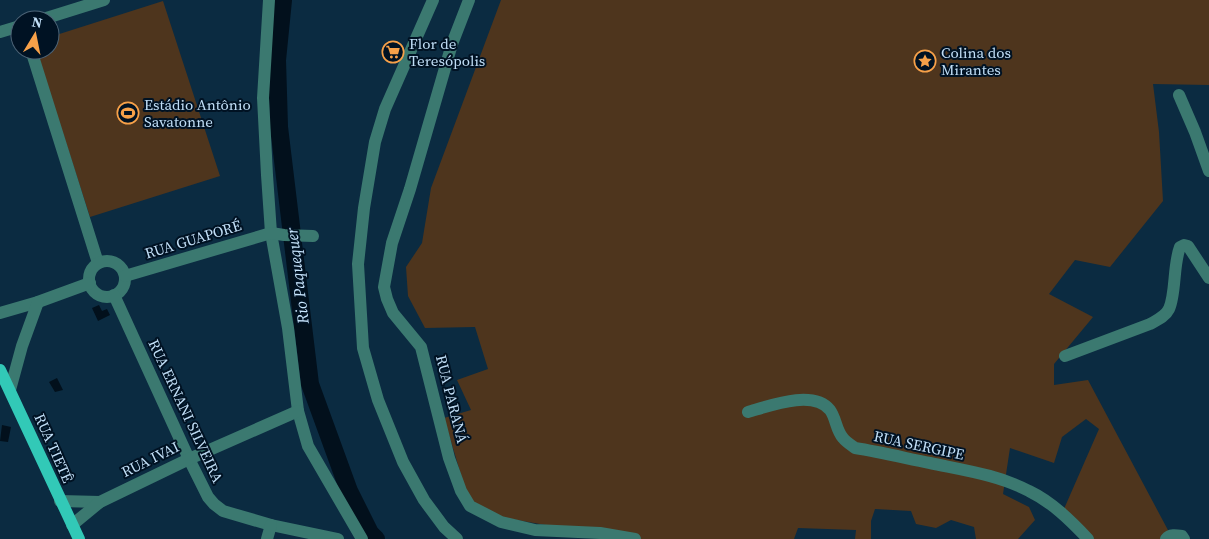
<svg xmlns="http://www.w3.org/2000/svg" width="1209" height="539" font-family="'Source Serif 4',serif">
<rect width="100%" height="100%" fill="#0b2b41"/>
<g fill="#4e351d">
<path d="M501 0H1209V85L1153 84 1159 132 1163 201 1110 267 1075 260 1049 294 1093 317 1054 364V385L1088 380 1169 532 1166 539H1082L1060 518 1099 429 1086 419 1062 437 1054 463 1010 448 1003 494 1029 507 1035 520 1018 539H976L974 527 951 520 936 528 916 524 911 511 875 509 871 521V539H855L856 530 798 528 794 539H627L505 518 483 511 467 495 444 418 471 410 457 380 488 369 475 327 425 328 408 296 406 267 422 243 431 188Z"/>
<path d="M163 1 220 176 90 217 36 50H50V37Z"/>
</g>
<g fill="#02101c">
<path d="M99 305 102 311 107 309 110 315 98 321 92 308Z"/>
<path d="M57 378 63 390 55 392 49 382Z"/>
<path d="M2 425 11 427 8 442 0 441Z"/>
</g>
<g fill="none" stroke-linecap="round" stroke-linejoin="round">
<path stroke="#02101c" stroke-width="18" d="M283 0 277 60 279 127 310 384 349 491 370 533 376 539"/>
<g stroke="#3b7970" stroke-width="12">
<path d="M269 0 263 98 267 175 271 233 288 328 298 411 308 446 362 539"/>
<path d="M433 0 385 109 375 142 364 208 358 264 363 348 378 400 403 462 424 500 444 527 457 539"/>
<path d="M469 0 452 44 410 189 392 243 384 287 387 299 393 313 421 347 449 458 461 491 470 506 501 522 535 530 600 533 635 539"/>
<path d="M40 20 104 0"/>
<path d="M0 32 20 26"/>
<path d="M31 50 98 263"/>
<path d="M1179 95 1195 132 1209 171"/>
<circle cx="107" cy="279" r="18"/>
<path d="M125 276 271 233 284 235 313 236"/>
<path d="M114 295 189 459 208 497 214 504 223 511 271 525 338 539"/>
<path d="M0 313 38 302 90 283"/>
<path d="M1065 356 1150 324C1157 320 1165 317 1169 309 1176 294 1173 265 1180 247L1184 245 1188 246 1209 278"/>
<path d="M10 390 22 346 38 302"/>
<path d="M748 412C769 406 813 389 830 410 836 418 836 430 843 438 846 442 851 445 855 448 880 452 905 458 930 463 963 470 999 475 1029 491 1052 502 1071 521 1088 539"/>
<path d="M60 501 100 502"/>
<path d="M72 525 100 502 189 459 298 411"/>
<path d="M267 539 271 525"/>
<path d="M1166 539C1170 534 1176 535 1182 536L1184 539"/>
</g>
<path stroke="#32c9b7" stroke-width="12" d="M0 370 79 539"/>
</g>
<defs>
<g id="supermarket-ring" transform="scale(1.125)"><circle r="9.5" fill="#001223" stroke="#f7a149" stroke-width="1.5"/><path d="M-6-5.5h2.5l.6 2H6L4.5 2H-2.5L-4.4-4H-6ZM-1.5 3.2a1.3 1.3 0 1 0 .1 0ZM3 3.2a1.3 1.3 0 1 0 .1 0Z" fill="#f7a149"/></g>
<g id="sight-ring" transform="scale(1.125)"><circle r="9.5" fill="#001223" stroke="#f7a149" stroke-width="1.5"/><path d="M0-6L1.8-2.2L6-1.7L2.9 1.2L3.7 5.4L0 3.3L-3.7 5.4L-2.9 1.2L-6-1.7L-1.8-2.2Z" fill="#f7a149"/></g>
<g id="stadium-ring" transform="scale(1.125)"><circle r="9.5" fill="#001223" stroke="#f7a149" stroke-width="1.5"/><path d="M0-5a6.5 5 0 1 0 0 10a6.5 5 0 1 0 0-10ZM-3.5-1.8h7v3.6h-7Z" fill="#f7a149"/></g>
</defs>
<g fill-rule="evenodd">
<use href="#supermarket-ring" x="393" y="52"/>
<use href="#sight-ring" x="925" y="61"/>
<use href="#stadium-ring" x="128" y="113"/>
</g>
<g text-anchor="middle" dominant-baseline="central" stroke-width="4" stroke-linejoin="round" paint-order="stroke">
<g font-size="15" fill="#c0def6" stroke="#001223" text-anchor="start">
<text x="409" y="43">Flor de<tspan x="409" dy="17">Teresópolis</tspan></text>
<text x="941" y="52">Colina dos<tspan x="941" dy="17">Mirantes</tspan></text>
<text x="144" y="104">Estádio Antônio<tspan x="144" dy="17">Savatonne</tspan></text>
</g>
<g font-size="15" fill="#c0def6" stroke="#001223">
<text transform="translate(193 239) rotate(-17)">RUA GUAPORÉ</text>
<text transform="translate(452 399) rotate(76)">RUA PARANÁ</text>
<text transform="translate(186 411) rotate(65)">RUA ERNANI SILVEIRA</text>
<text transform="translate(919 445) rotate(12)">RUA SERGIPE</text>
<text transform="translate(54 448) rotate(66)">RUA TIETÊ</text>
<text transform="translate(150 459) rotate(-26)">RUA IVAI</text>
</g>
<g font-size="16" font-style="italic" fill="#c7e5fe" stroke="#001223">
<text transform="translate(297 276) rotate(-97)">Rio Paquequer</text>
</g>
</g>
<g transform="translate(35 35) rotate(10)"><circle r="24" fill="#001223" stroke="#4d6477"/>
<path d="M0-4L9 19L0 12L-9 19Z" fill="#f7a149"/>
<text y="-8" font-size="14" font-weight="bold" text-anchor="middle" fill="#c0def6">N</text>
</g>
</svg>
